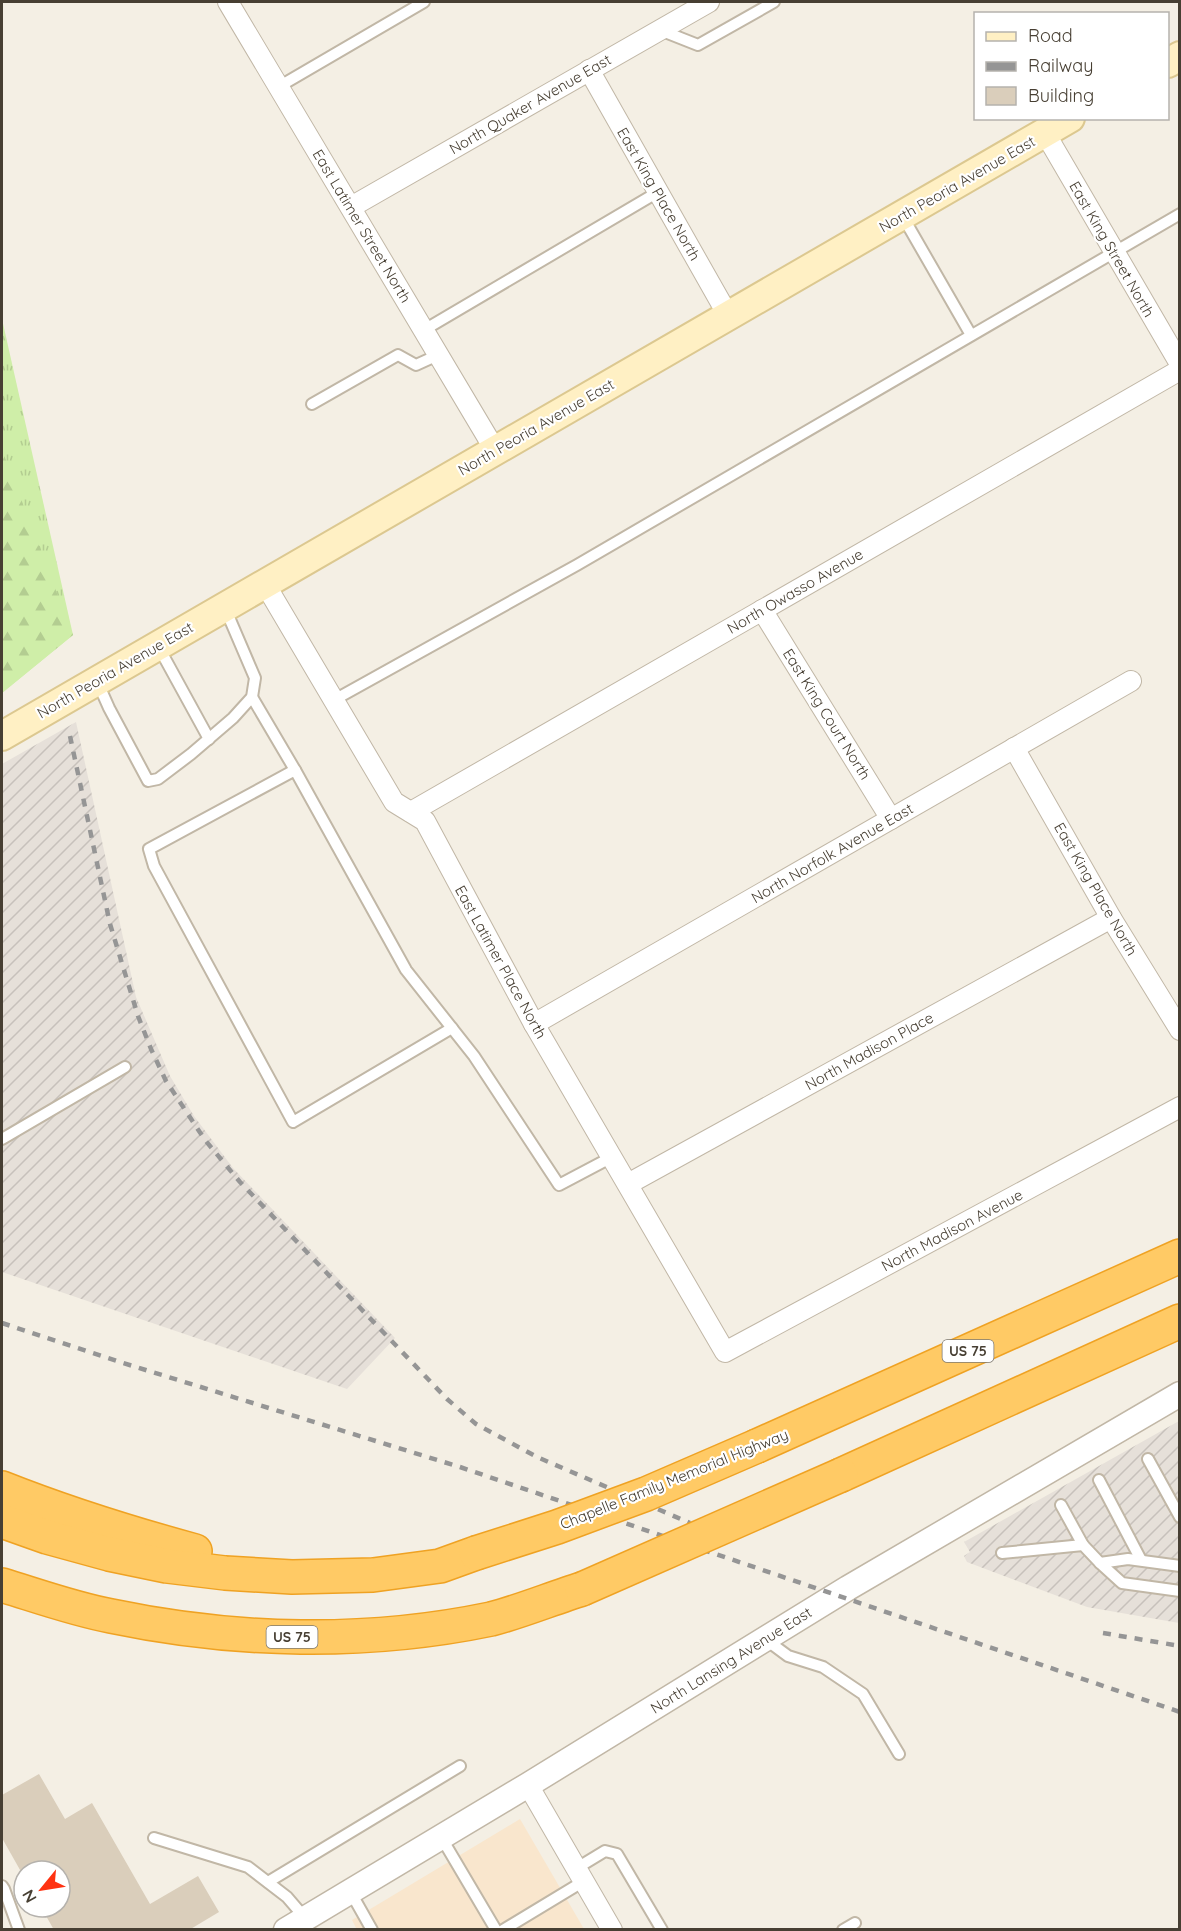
<svg xmlns="http://www.w3.org/2000/svg" width="1181" height="1931" font-family="Quicksand,sans-serif">
<defs>
<pattern id="industrial-furrows" width="10" height="10" patternUnits="userSpaceOnUse" patternTransform="scale(1.5)"><rect width="10" height="10" fill="#e6e0d9"/><path d="M-1 1l2-2M0 10L10 0M9 11l2-2" fill="none" stroke="#c7c1bb"/></pattern>
<pattern id="grass-tufts" width="24" height="20" patternUnits="userSpaceOnUse" patternTransform="scale(1.5)"><rect width="24" height="20" fill="#cfeea8"/><path d="M3 7l-1-3M5 7V3M7 7l1-3M15 17l-1-3M17 17v-4M19 17l1-3" fill="none" stroke="#b3cd91"/></pattern>
<pattern id="forest-firs" width="22" height="20" patternUnits="userSpaceOnUse" patternTransform="scale(1.5)"><rect width="22" height="20" fill="#cfeea8"/><path d="M5 1l3.5 6h-7zM16 11l3.5 6h-7z" fill="#b3cd91"/></pattern>
</defs>
<rect width="100%" height="100%" fill="#f4efe4"/>
<path fill="#f9e6cd" d="M520 1819 584 1929 357 1930 352 1920Z"/>
<g fill="url(#industrial-furrows)">
<path d="M76 722 136 997 170 1076 194 1116 233 1168 395 1338 347 1389 2 1272V764Z"/>
<path d="M1179 1421V1623L1087 1607 967 1562 964 1556 970 1552 964 1542Z"/>
</g>
<path fill="url(#grass-tufts)" d="M2 319 73 635 2 693Z"/>
<path fill="url(#forest-firs)" d="M2 450 73 635 2 693Z"/>
<path fill="#dacebb" d="M39 1774 65 1819 92 1803 150 1904 198 1876 219 1912 189 1930H54L41 1907H60V1871H24V1877L2 1838V1795Z"/>
<g fill="none" stroke-linecap="round" stroke-linejoin="round">
<g stroke="#c1b7a6" stroke-width="14">
<g id="service">
<path d="M660 30 698 45 774 2"/>
<path d="M280 86 424 2"/>
<path d="M903 217 971 335"/>
<path d="M424 330 658 192"/>
<path d="M312 404 398 355 416 365 438 355"/>
<path d="M158 646 209 739"/>
<path d="M97 681 109 708 148 781 158 779 191 754 233 718 252 697 255 678 225 608"/>
<path d="M252 697 295 770 406 970 474 1056 559 1185 612 1157"/>
<path d="M334 700 577 565 1180 214"/>
<path d="M295 770 149 849 154 866 293 1122 452 1028"/>
<path d="M2 1139 125 1067"/>
<path d="M1148 1459 1180 1517"/>
<path d="M1099 1480 1141 1560"/>
<path d="M1061 1505 1083 1545"/>
<path d="M1002 1553 1083 1545 1100 1563 1122 1583 1180 1591"/>
<path d="M1100 1563 1128 1559 1180 1566"/>
<path d="M765 1639 788 1656 823 1667 863 1694 899 1754"/>
<path d="M441 1837 496 1930"/>
<path d="M154 1838 248 1867 287 1897 305 1918"/>
<path d="M577 1868 605 1851 617 1854 662 1930"/>
<path d="M268 1882 460 1766"/>
<path d="M2 1886 4 1889 19 1930"/>
<path d="M350 1891 372 1930"/>
<path d="M503 1930 584 1881"/>
<path d="M843 1930 855 1923"/>
</g>
</g>
<g stroke="#c1b7a6" stroke-width="22">
<g id="minor">
<path d="M228 2 495 450"/>
<path d="M589 70 729 317"/>
<path d="M1045 133 1180 364"/>
<path d="M351 207 709 2"/>
<path d="M265 584 394 802 425 821 534 1024 725 1352 1180 1107"/>
<path d="M762 610 891 819"/>
<path d="M1014 748 1111 918 1180 1030"/>
<path d="M411 812 1180 370"/>
<path d="M534 1024 1131 681"/>
<path d="M628 1184 1111 918"/>
<path d="M528 1785 612 1930"/>
</g>
</g>
<g stroke="#c1b7a6" stroke-width="27">
<path id="tertiary" d="M286 1930 528 1785 848 1588 1180 1394"/>
</g>
<g stroke="#dcc890" stroke-width="32">
<g id="secondary">
<path d="M1168 63 1180 56"/>
<path d="M2 736 1070 118"/>
</g>
</g>
<g stroke="#efa223" stroke-width="36">
<g id="motorway">
<path d="M757 1446 1180 1256"/>
<path d="M841 1475 1180 1321"/>
<path d="M2 1488C65 1513 129 1533 195 1551"/>
<path d="M2 1521 47 1537 109 1554 167 1566 225 1573 292 1577 373 1575 440 1566 476 1553"/>
<path d="M2 1585C38 1596 74 1609 111 1616 235 1642 366 1645 491 1619 519 1612 553 1598 582 1589"/>
</g>
</g>
<use href="#service" stroke="#fff" stroke-width="10"/>
<use href="#minor" stroke="#fff" stroke-width="20"/>
<use href="#tertiary" stroke="#fff" stroke-width="24"/>
<use href="#secondary" stroke="#fff0c4" stroke-width="28"/>
<use href="#motorway" stroke="#ffca65" stroke-width="33"/>
<g stroke="#959595" stroke-width="4.5" stroke-dasharray="8 8" stroke-linecap="butt">
<path d="M70 736 110 924 138 1016 151 1049 166 1081 205 1140 240 1182 447 1399 476 1424 537 1457 690 1523"/>
<path d="M2 1323 123 1363 460 1467 1180 1712"/>
<path d="M1103 1633 1180 1646"/>
</g>
<g stroke="#efa223" stroke-width="36" stroke-linecap="butt">
<g id="motorway-bridge">
<path d="M476 1553 557 1527 646 1494 757 1446"/>
<path d="M582 1589 841 1475"/>
</g>
</g>
<use href="#motorway-bridge" stroke="#ffca65" stroke-width="33"/>
</g>
<g text-anchor="middle" dominant-baseline="central" stroke-width="4.5" stroke-linejoin="round" paint-order="stroke">
<g fill="#fff" stroke="#7e7970" stroke-width="1.5">
<rect x="942.5" y="1340" width="51" height="22" rx="4.5"/>
<rect x="266.5" y="1626" width="51" height="22" rx="4.5"/>
</g>
<g font-size="14" font-weight="bold" fill="#473f33">
<text x="968" y="1351">US 75</text>
<text x="292" y="1637">US 75</text>
</g>
<g font-size="15" fill="#473f33" stroke="#fff">
<text transform="translate(530 104) rotate(-30)">North Quaker Avenue East</text>
<text transform="translate(957 184) rotate(-30)">North Peoria Avenue East</text>
<text transform="translate(659 194) rotate(60)">East King Place North</text>
<text transform="translate(362 226) rotate(59)">East Latimer Street North</text>
<text transform="translate(1112 249) rotate(60)">East King Street North</text>
<text transform="translate(536 427) rotate(-30)">North Peoria Avenue East</text>
<text transform="translate(795 591) rotate(-30)">North Owasso Avenue</text>
<text transform="translate(115 670) rotate(-30)">North Peoria Avenue East</text>
<text transform="translate(827 714) rotate(58)">East King Court North</text>
<text transform="translate(832 853) rotate(-30)">North Norfolk Avenue East</text>
<text transform="translate(1096 889) rotate(60)">East King Place North</text>
<text transform="translate(501 962) rotate(61)">East Latimer Place North</text>
<text transform="translate(869 1051) rotate(-29)">North Madison Place</text>
<text transform="translate(952 1230) rotate(-28)">North Madison Avenue</text>
<text transform="translate(674 1479) rotate(-22)">Chapelle Family Memorial Highway</text>
<text transform="translate(731 1660) rotate(-32)">North Lansing Avenue East</text>
</g>
</g>
<rect width="1181" height="1931" fill="none" stroke="#473f33" stroke-width="6"/>
<rect x="974" y="12" width="195" height="108" fill="#ffffff" stroke="#b5b2ad" stroke-width="1.5"/>
<rect x="986" y="32" width="30" height="9" fill="#fff0c4" stroke="#b5b2ad" stroke-width="1.5"/>
<text x="1028" y="42" font-size="18" fill="#473f33">Road</text>
<rect x="986" y="62" width="30" height="9" fill="#959595" stroke="#b5b2ad" stroke-width="1.5"/>
<text x="1028" y="72" font-size="18" fill="#473f33">Railway</text>
<rect x="986" y="87" width="30" height="18" fill="#dacebb" stroke="#b5b2ad" stroke-width="1.5"/>
<text x="1028" y="102" font-size="18" fill="#473f33">Building</text>
<g transform="translate(42 1889) rotate(240)"><circle r="28" fill="#ffffff" stroke="#b5b2ad" stroke-width="1.5"/>
<path d="M0-4.5L10 22L0 15L-10 22Z" fill="#ff3211"/>
<text y="-9" font-size="16" font-weight="bold" text-anchor="middle" fill="#473f33">N</text>
</g>
</svg>
